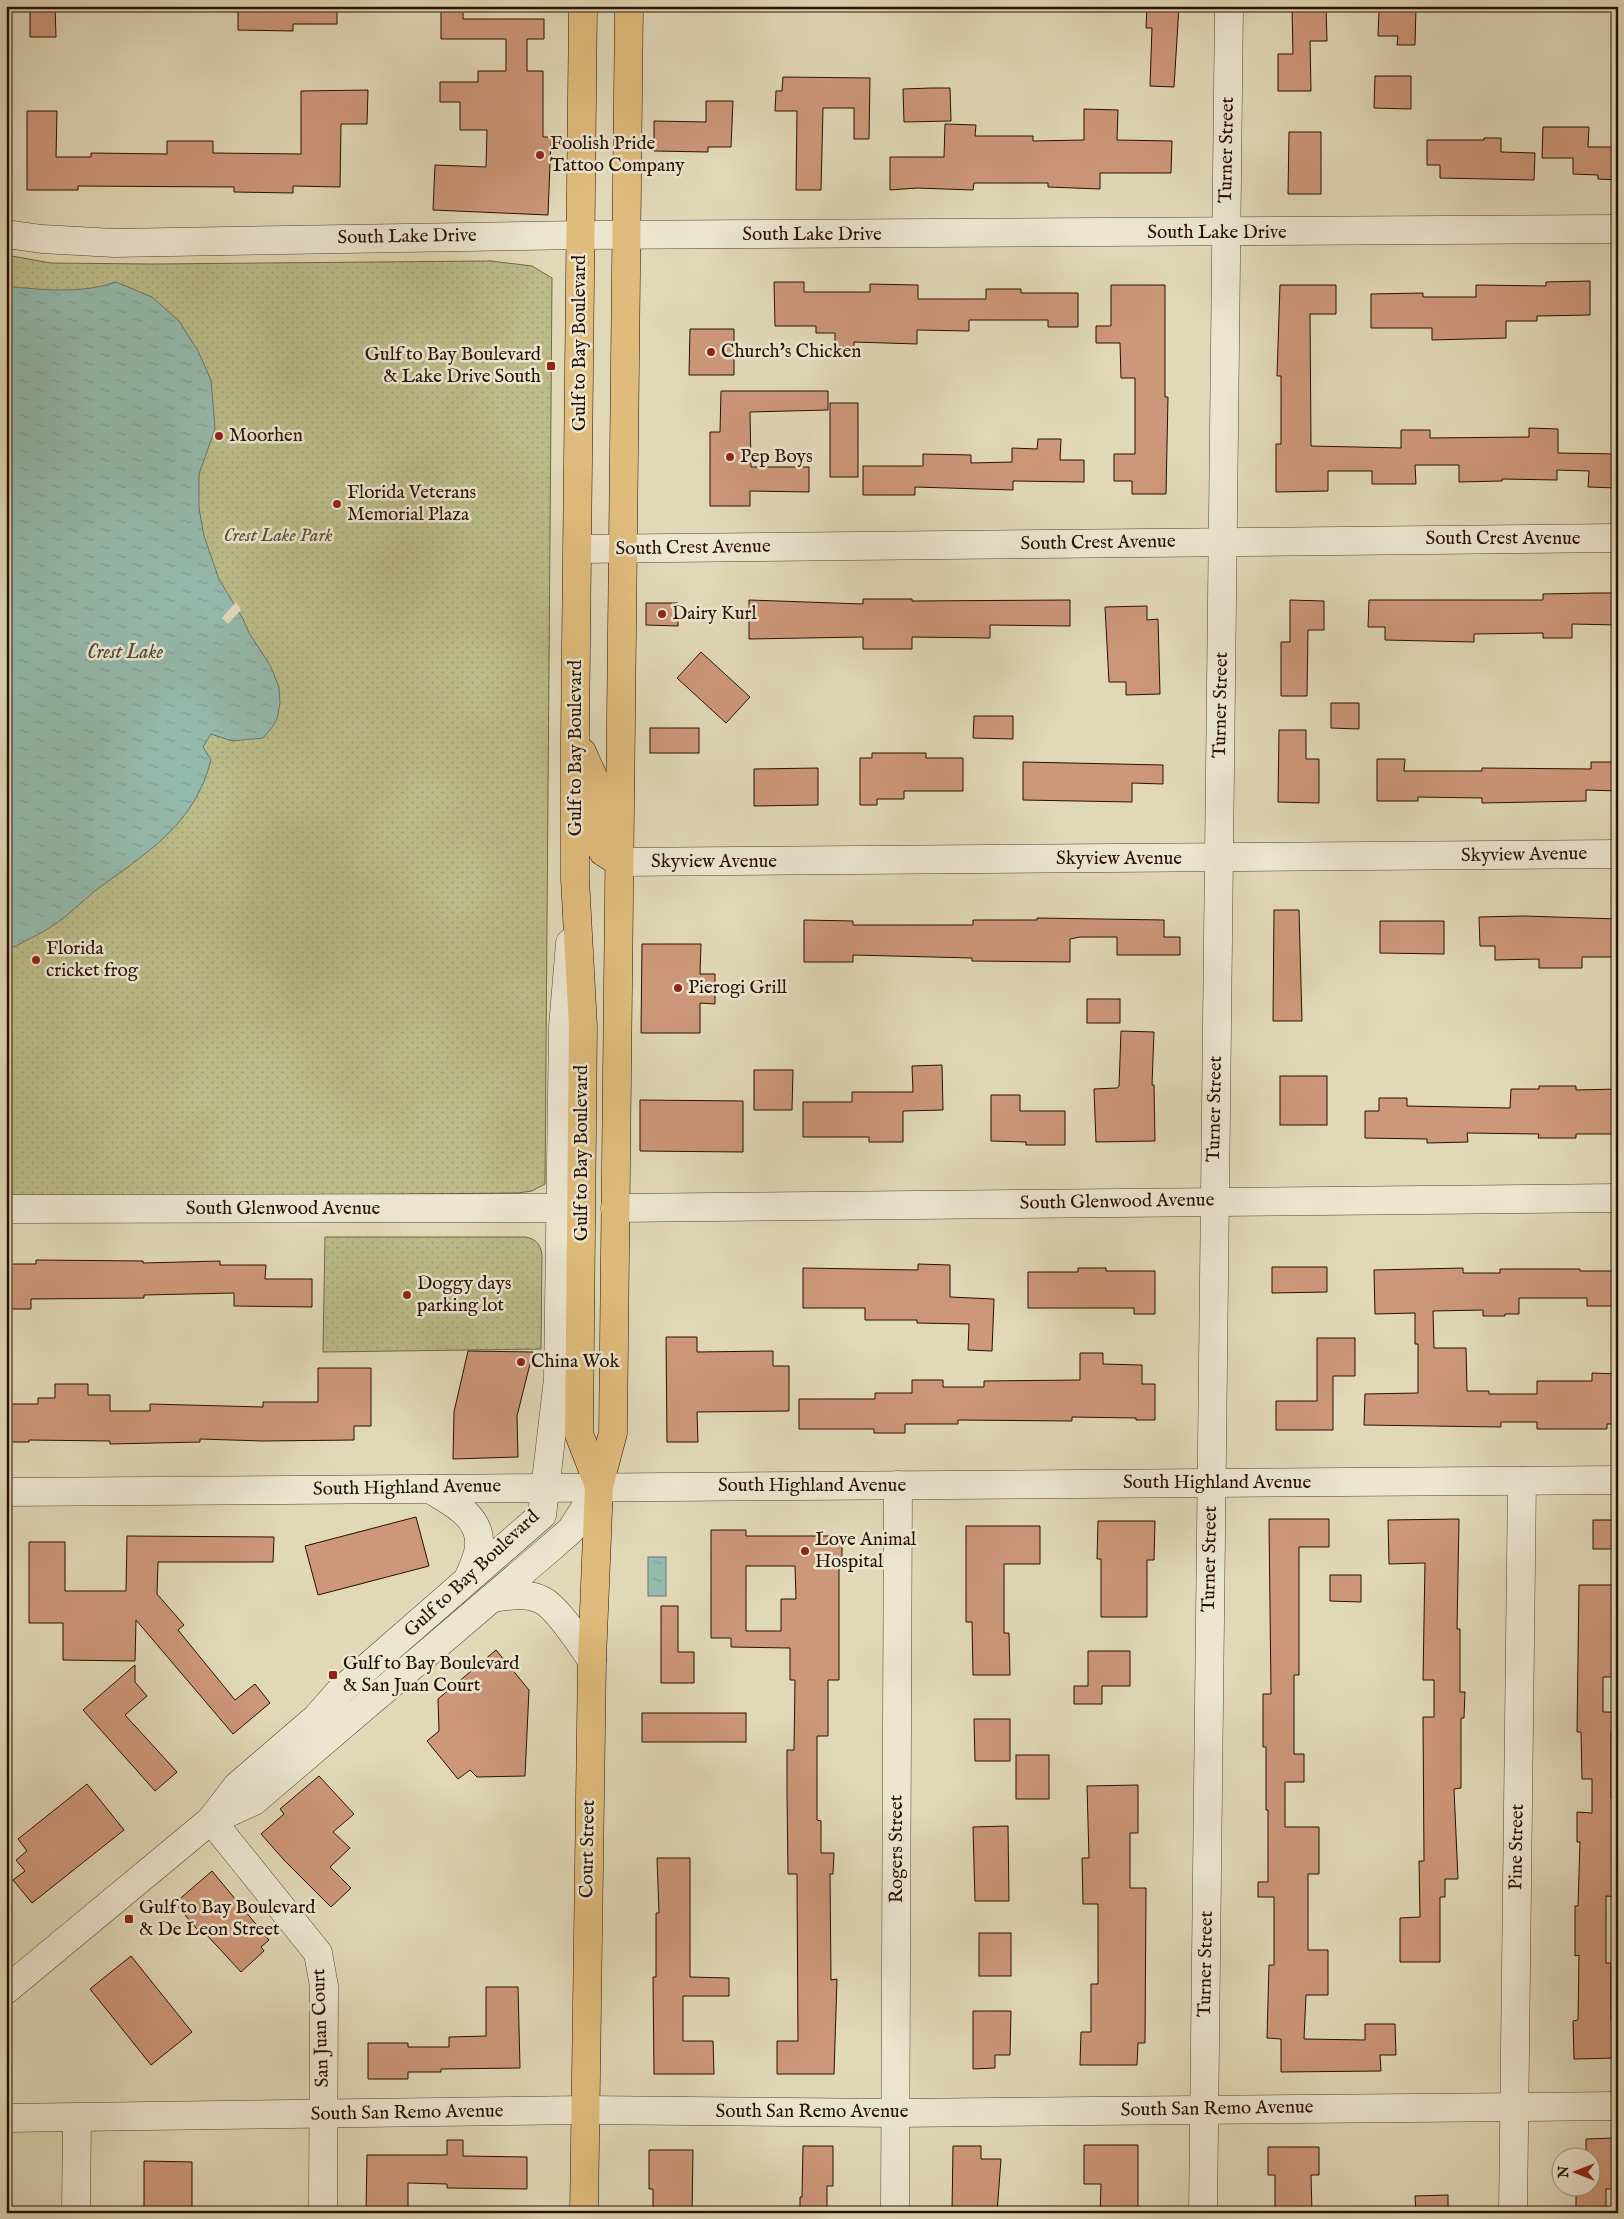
<svg xmlns="http://www.w3.org/2000/svg" width="1624" height="2219" font-family="'IM FELL English',serif">
<defs>
<pattern id="park-dots" width="8" height="8" patternUnits="userSpaceOnUse" patternTransform="scale(1.25)"><rect width="8" height="8" fill="#bbbc89"/><path d="M2 2h.1M6 6h.1" fill="none" stroke="#a1a175" stroke-width="1.8" stroke-linecap="round"/></pattern>
<pattern id="water-ripples" width="26" height="14" patternUnits="userSpaceOnUse" patternTransform="scale(1.25)"><rect width="26" height="14" fill="#94baad"/><path d="M2 4q2-2 4 0t4 0M15 11q2-2 4 0t4 0" fill="none" stroke="#809f93"/></pattern>
</defs>
<rect width="100%" height="100%" fill="#e1d8b7"/>
<filter id="stains"><feTurbulence type="fractalNoise" baseFrequency=".004" numOctaves="4"/><feColorMatrix values="0 0 0 0 .2 0 0 0 0 .09 0 0 0 0 .02 0 0 0 .5 -.17"/></filter>
<radialGradient id="worn" r=".72"><stop offset=".6" stop-color="#630" stop-opacity="0"/><stop offset="1" stop-color="#630" stop-opacity=".3"/></radialGradient>
<g fill="url(#park-dots)" stroke="#726646">
<path d="M6 255 51 263 152 264 491 261 532 266 552 278 545 1184 532 1191 518 1193 6 1198Z"/>
<path d="M325 1237H526C537 1240 540 1244 542 1255L541 1349 323 1352Z"/>
</g>
<g fill="url(#water-ripples)" stroke="#697669">
<path d="M116 282 152 297 179 321 198 351 211 380 215 429 199 474V508L204 536 219 579 243 619 249 633 270 665 279 687 280 703 277 719 271 729 263 738 232 741 211 734 203 747 211 760C194 826 146 853 95 891 82 901 70 914 57 923 41 934 23 942 6 951V286C41 290 82 294 116 282Z"/>
<rect x="648" y="1557" width="18" height="39"/>
</g>
<path fill="#e1d8b7" d="M236 602 241 610 228 624 222 618Z"/>
<g fill="#cd9779" stroke="#281003" fill-rule="evenodd">
<path d="M30 6H55L56 37H30Z"/>
<path d="M238 6H337V24H293V31L238 30Z"/>
<path d="M441 6H463V19H544V39H527V71H543V137H551L548 215 433 210 435 165 486 167 487 130H460V102H440V82H478V71H506V39H441Z"/>
<path d="M1147 6H1179L1174 87 1150 86 1152 28H1146Z"/>
<path d="M1292 6H1326L1327 41H1310L1311 91H1278V54H1293Z"/>
<path d="M1400 6H1416L1415 45H1397L1398 36H1378L1379 10 1400 11Z"/>
<path d="M1375 76H1411V109L1374 108Z"/>
<path d="M783 77 870 78 869 139H854V108H823L821 190H796L797 111H775L776 91H782Z"/>
<path d="M931 88H950L951 121 904 122 903 89Z"/>
<path d="M368 90 367 124H341L340 187 293 186V193L234 192V187L78 186V190H27V111H57L56 157H91V153L167 154V141H213V153L301 154V91Z"/>
<path d="M706 101H733L731 147H708V152L654 151V121L706 122Z"/>
<path d="M1084 109 1118 110 1117 140 1172 141 1171 173H1100V189L1048 187V183H974L973 190 917 188 890 190V157H944L945 124 976 125 975 136H1033V141L1084 140Z"/>
<path d="M1543 127H1589L1588 147H1618V180L1598 179V175L1573 174V158H1542Z"/>
<path d="M1289 132H1321V194H1288Z"/>
<path d="M1484 138H1501V152L1535 153 1534 180 1440 178V165H1427V140H1484Z"/>
<path d="M1590 281V315L1537 316V321H1506V338L1432 340V328H1371V294L1423 293V297H1476V285L1546 286V282Z"/>
<path d="M774 282H804V292H870V284L918 285V299H986V289H1021V293H1078V327H1048V320H969V331L917 330V344L854 342V347H835V333H816V326H775Z"/>
<path d="M1111 285H1165V397H1168L1166 494H1132V481H1114V454H1135V378H1121L1120 343H1096V326H1111Z"/>
<path d="M1280 285H1336V314H1310L1311 446 1401 448V430H1430V438L1529 437V428L1558 429V453L1618 454V488L1588 487 1589 471 1557 470V480L1502 479V481L1459 482V465H1415L1416 484H1372V471H1328V491L1276 492V444H1281V376H1277Z"/>
<path d="M690 329H734V375H689Z"/>
<path d="M721 391H828V410L750 412 751 467H809V492L750 491V506H710V432H720Z"/>
<rect x="830" y="403" width="28" height="74"/>
<path d="M1038 439H1061L1060 460H1084V482L1013 481V490L915 487V495H863V466H923V454L971 455V463L1012 462V448L1037 449Z"/>
<path d="M1596 593H1618V625L1572 624V638H1543V633L1474 634V642L1385 640V627H1368L1369 600H1543V594Z"/>
<path d="M863 599H912V601L1070 600V626L990 625V638L912 637V649H863V637L749 639V600L863 604Z"/>
<path d="M1290 600 1324 601V630H1308L1307 696H1281V642H1290Z"/>
<path d="M646 603H678V626L646 625Z"/>
<path d="M1147 606V620L1158 619 1160 694 1126 695V682H1109L1105 607Z"/>
<path d="M701 652 750 697 726 723 677 678Z"/>
<path d="M1331 703H1359V729L1331 728Z"/>
<path d="M974 716H1013V739L973 738Z"/>
<rect x="650" y="728" width="49" height="25"/>
<path d="M1279 730H1306V759H1319V803L1278 802Z"/>
<path d="M872 753H926V758H963V791H904V799H877V805H860V758H872Z"/>
<path d="M1377 759H1405L1404 771H1482V768L1591 769V762H1618V791L1586 790V801L1482 803V798L1418 797V801H1377Z"/>
<path d="M1023 762 1163 765V784L1132 783V802L1023 800Z"/>
<path d="M818 768V805L754 806V769Z"/>
<path d="M1274 910H1299L1302 1021H1273Z"/>
<path d="M1524 916 1618 919V957H1582V968H1539V959L1495 960V946H1480L1479 917Z"/>
<path d="M1037 918 1164 920V937H1180V955H1117V937H1080L1070 939V962L972 961V958L853 955V962H804V920L853 921V925H973V920H1037Z"/>
<path d="M1380 921H1444V954L1380 953Z"/>
<path d="M642 944H701L700 974H715V1004L700 1003V1033H641Z"/>
<rect x="1087" y="999" width="33" height="24"/>
<path d="M1121 1031 1154 1032 1152 1085H1154L1155 1141 1096 1142 1094 1089 1117 1088 1119 1086Z"/>
<path d="M942 1065 943 1110 903 1111V1142H869V1137H803V1102H852V1092H913L912 1066Z"/>
<path d="M754 1070H793L792 1110H754Z"/>
<rect x="1280" y="1076" width="47" height="49"/>
<path d="M1539 1086H1576V1090L1618 1089V1134H1576V1138H1538L1539 1134 1467 1133 1468 1142 1427 1143V1139L1365 1138V1111H1379V1098H1407V1106L1510 1108 1511 1089H1539Z"/>
<path d="M991 1095H1020V1111H1065V1145H1026V1142L991 1141Z"/>
<path d="M640 1100 743 1101V1152L640 1151Z"/>
<path d="M36 1260 143 1261V1263L220 1261V1265H266L265 1279H312V1307L234 1306V1293L144 1295V1298L31 1299V1309H6V1264H36Z"/>
<path d="M918 1264 950 1265V1297L994 1299 992 1351 968 1350 969 1324 917 1323V1320H865V1308H803V1268L918 1270Z"/>
<path d="M1272 1267H1327V1292L1272 1293Z"/>
<path d="M1078 1268H1106V1271H1155V1314H1134V1308H1028V1272H1078Z"/>
<path d="M1463 1268V1273H1500V1269H1580V1271H1618V1306H1587V1298H1519V1314H1505V1316H1483V1310L1433 1311 1434 1348H1466L1467 1391H1489V1394H1537V1381H1592V1373L1618 1374V1424H1607V1429H1537V1422H1501V1427L1364 1425 1365 1394 1418 1393V1344H1415V1313L1375 1314 1374 1270Z"/>
<path d="M666 1337H697V1352L773 1351V1366H789V1411L697 1412 698 1442H667Z"/>
<path d="M1317 1338H1355V1376H1333V1430H1276V1401H1317Z"/>
<path d="M468 1351 533 1352 517 1416 518 1457 453 1459 454 1412Z"/>
<path d="M1080 1353H1103V1364L1142 1365V1384H1155V1420H1136V1418L1072 1417V1421L958 1420V1424H905V1433H874V1429H799V1399H875V1393H912V1380H943V1387H984V1381L1080 1380Z"/>
<path d="M318 1368H371V1426H354V1440L263 1441 200 1439V1442L110 1444V1441L29 1440V1442H6V1404H38V1398H55V1384H88V1395H110V1411H150V1404L263 1407V1402H318Z"/>
<path d="M416 1517 429 1566 318 1595 305 1546Z"/>
<path d="M1269 1519H1329V1547H1299V1675H1294V1754H1304V1782H1285V1827H1319V1874H1308V1950H1328V1995H1306L1304 2039 1365 2040V2024H1395L1396 2055H1380L1381 2071 1281 2072V2039L1267 2038 1269 1965H1274V1897H1258V1882H1268V1810H1266V1747H1263V1694H1271Z"/>
<path d="M1459 1519 1457 1629H1460V1692H1465L1464 1718H1461V1788L1454 1789 1458 1879H1445V1897H1440V1962H1400V1918L1420 1917 1419 1861H1424L1423 1717H1434V1680H1423L1425 1563 1389 1564 1388 1520Z"/>
<rect x="1593" y="1520" width="25" height="29"/>
<path d="M1098 1521H1155L1154 1560H1147V1617H1101V1559H1097Z"/>
<path d="M966 1526H1040V1564H1004V1633H1009L1010 1675H973L972 1622H966Z"/>
<path d="M711 1530H746V1536H842V1566H839V1680H828V1736H817V1820L821 1821V1853H834L833 1874H830L831 1980 837 1979 834 2074H777V2041H798L797 1874H788L787 1794V1750H794L795 1680H790V1648L731 1647V1638H711ZM746 1566H795L796 1599H781V1631H746Z"/>
<path d="M127 1536 274 1537 273 1562H158L157 1594 184 1625 178 1630 235 1700 255 1684 270 1703 233 1734 136 1620 135 1661 63 1660V1623H29V1542H65V1591H126Z"/>
<path d="M1330 1575H1361V1602L1330 1601Z"/>
<path d="M1579 1585H1618V1677H1603V1712H1618V1732H1611V1798H1618V1897L1606 1896V1963H1611V2020H1618V2058L1574 2059 1573 2021 1578 2020 1579 1955 1575 1956V1906H1578L1580 1842H1577V1812L1592 1813V1779H1582L1581 1732H1577Z"/>
<path d="M661 1606H678V1652H694V1683H661Z"/>
<path d="M496 1650 529 1690 525 1776 477 1777 470 1770 458 1779 427 1741 439 1731 438 1699Z"/>
<path d="M1088 1651H1130V1686H1102V1704H1074V1686H1088Z"/>
<path d="M135 1665V1682L147 1696 125 1715 177 1772 155 1791 83 1710Z"/>
<rect x="642" y="1713" width="104" height="29"/>
<path d="M974 1719H1010V1761H975Z"/>
<rect x="1016" y="1755" width="33" height="44"/>
<path d="M319 1776 354 1814 333 1832 350 1848 330 1867 351 1888 331 1907 284 1860 261 1834 284 1814 280 1809Z"/>
<path d="M87 1784 124 1830 32 1903 13 1880 25 1871 16 1860 27 1851 18 1839Z"/>
<path d="M1138 1785V1833H1130V1888H1146L1145 2043H1138L1137 2065H1080L1081 2032H1091V1984H1098V1904H1083L1082 1858H1089L1087 1786Z"/>
<path d="M1008 1826 1009 1901H975L973 1827Z"/>
<path d="M657 1858H690V1977L729 1978V1996H683V2041H713L714 2074H654L653 1977H656V1913H659Z"/>
<path d="M212 1871 269 1940 261 1947 264 1951 241 1972 204 1932 201 1934 175 1903Z"/>
<rect x="979" y="1933" width="32" height="43"/>
<path d="M131 1956 192 2032 151 2065 90 1989Z"/>
<path d="M486 1987H518L520 2068 441 2069V2072H408V2079H368V2043H408V2047H449V2037L486 2036Z"/>
<path d="M973 2011H1011L1010 2055H995V2068L973 2069Z"/>
<path d="M1613 2138V2189H1606V2213H1576V2189H1573V2186H1592V2156H1573H1586V2139Z"/>
<path d="M447 2140H463V2156L527 2157V2189L447 2188V2184L408 2183V2212L366 2211 367 2155H447Z"/>
<path d="M1084 2145H1138V2213H1100L1101 2184H1084Z"/>
<path d="M803 2146H833V2186H827V2213H800V2197H802Z"/>
<path d="M953 2146H981V2159H1001L997 2213H952Z"/>
<path d="M1268 2147H1319V2175H1311L1312 2213H1275V2175H1268Z"/>
<path d="M649 2150H693L692 2213H653V2189H649Z"/>
<path d="M144 2161 192 2162V2213H144Z"/>
<path d="M1448 2195V2213H1416L1415 2196Z"/>
</g>
<g fill="none" stroke-linecap="round" stroke-linejoin="round">
<g stroke="#564230" stroke-width="29">
<g id="minor">
<path d="M6 234 42 239 114 243 581 235 1618 229"/>
<path d="M578 549 1618 538"/>
<path d="M619 862 1618 854"/>
<path d="M615 1208 1618 1198"/>
<path d="M6 1209 560 1208"/>
<path d="M430 1489C451 1502 481 1516 479 1545 479 1556 472 1569 468 1579"/>
<path d="M6 1492 1618 1480"/>
<path d="M492 1598C508 1596 527 1592 542 1600 558 1608 581 1645 592 1660"/>
<path d="M211 1820 318 1953 324 1986 323 2213"/>
<path d="M213 1820 254 1801 547 1551 571 1530 599 1486"/>
<path d="M6 1990 211 1820 237 1786 316 1718 339 1692 542 1515 558 1379 563 1027 570 943"/>
<path d="M6 2118 585 2110 896 2113 1618 2106"/>
<path d="M76 2213 77 2118"/>
<path d="M895 2213 898 1485"/>
<path d="M1203 2213 1229 6"/>
<path d="M1513 2213 1522 1481"/>
</g>
</g>
<g stroke="#281003" stroke-width="29">
<g id="major">
<path d="M583 6 575 737V879L583 1026 579 1434 599 1486"/>
<path d="M582 752 594 779 595 834 603 852 619 862"/>
<path d="M584 2213 592 1660 599 1486 613 1433 629 6"/>
</g>
</g>
<use href="#minor" stroke="#ece6d0" stroke-width="28"/>
<use href="#major" stroke="#e0bc7c" stroke-width="28"/>
</g>
<g fill="#8f2418" stroke="#ece6d0" stroke-width="2">
<circle cx="540" cy="155" r="5"/>
<circle cx="711" cy="352" r="5"/>
<rect x="546" y="361" width="10" height="10" rx="2.5"/>
<circle cx="219" cy="436" r="5"/>
<circle cx="730" cy="457" r="5"/>
<circle cx="337" cy="504" r="5"/>
<circle cx="662" cy="614" r="5"/>
<circle cx="36" cy="960" r="5"/>
<circle cx="678" cy="988" r="5"/>
<circle cx="407" cy="1295" r="5"/>
<circle cx="521" cy="1362" r="5"/>
<circle cx="805" cy="1551" r="5"/>
<rect x="328" y="1670" width="10" height="10" rx="2.5"/>
<rect x="124" y="1914" width="10" height="10" rx="2.5"/>
</g>
<g text-anchor="middle" dominant-baseline="central" stroke-width="5" stroke-linejoin="round" paint-order="stroke">
<g font-size="19" fill="#281003" stroke="#ece6d0" text-anchor="start">
<text x="550" y="144">Foolish Pride<tspan x="550" dy="22">Tattoo Company</tspan></text>
<text x="721" y="352">Church's Chicken</text>
<text x="541" y="355" text-anchor="end">Gulf to Bay Boulevard<tspan x="541" dy="22">&amp; Lake Drive South</tspan></text>
<text x="229" y="436">Moorhen</text>
<text x="740" y="457">Pep Boys</text>
<text x="347" y="493">Florida Veterans<tspan x="347" dy="22">Memorial Plaza</tspan></text>
<text x="672" y="614">Dairy Kurl</text>
<text x="46" y="949">Florida<tspan x="46" dy="22">cricket frog</tspan></text>
<text x="688" y="988">Pierogi Grill</text>
<text x="417" y="1284">Doggy days<tspan x="417" dy="22">parking lot</tspan></text>
<text x="531" y="1362">China Wok</text>
<text x="815" y="1540">Love Animal<tspan x="815" dy="22">Hospital</tspan></text>
<text x="343" y="1664">Gulf to Bay Boulevard<tspan x="343" dy="22">&amp; San Juan Court</tspan></text>
<text x="139" y="1908">Gulf to Bay Boulevard<tspan x="139" dy="22">&amp; De Leon Street</tspan></text>
</g>
<g font-size="19" fill="#281003" stroke="#ece6d0">
<text transform="translate(1227 150) rotate(-89)">Turner Street</text>
<text x="1217" y="233">South Lake Drive</text>
<text x="812" y="235">South Lake Drive</text>
<text transform="translate(407 237) rotate(-1)">South Lake Drive</text>
<text transform="translate(580 343) rotate(-90)">Gulf to Bay Boulevard</text>
<text x="1503" y="539">South Crest Avenue</text>
<text transform="translate(1098 543) rotate(-1)">South Crest Avenue</text>
<text transform="translate(693 548) rotate(-1)">South Crest Avenue</text>
<text transform="translate(1221 705) rotate(-89)">Turner Street</text>
<text transform="translate(576 748) rotate(-90)">Gulf to Bay Boulevard</text>
<text transform="translate(1524 855) rotate(-1)">Skyview Avenue</text>
<text x="1119" y="859">Skyview Avenue</text>
<text x="714" y="862">Skyview Avenue</text>
<text transform="translate(1215 1109) rotate(-89)">Turner Street</text>
<text transform="translate(582 1153) rotate(-90)">Gulf to Bay Boulevard</text>
<text transform="translate(1117 1202) rotate(-1)">South Glenwood Avenue</text>
<text x="283" y="1209">South Glenwood Avenue</text>
<text x="1217" y="1483">South Highland Avenue</text>
<text x="812" y="1486">South Highland Avenue</text>
<text transform="translate(407 1488) rotate(-1)">South Highland Avenue</text>
<text transform="translate(1210 1559) rotate(-89)">Turner Street</text>
<text transform="translate(472 1574) rotate(-43)">Gulf to Bay Boulevard</text>
<text transform="translate(1517 1847) rotate(-89)">Pine Street</text>
<text transform="translate(588 1849) rotate(-89)">Court Street</text>
<text transform="translate(897 1849) rotate(-90)">Rogers Street</text>
<text transform="translate(1206 1964) rotate(-89)">Turner Street</text>
<text transform="translate(321 2028) rotate(-92)">San Juan Court</text>
<text transform="translate(1217 2109) rotate(-1)">South San Remo Avenue</text>
<text x="812" y="2112">South San Remo Avenue</text>
<text transform="translate(407 2113) rotate(-1)">South San Remo Avenue</text>
</g>
<g font-size="19" font-style="italic" fill="#5b4c32" stroke="#ece6d0">
<text x="278" y="536">Crest Lake Park</text>
</g>
<g font-size="20" font-style="italic" fill="#4e4c3e" stroke="#ece6d0">
<text x="125" y="652">Crest Lake</text>
</g>
</g>
<rect width="1624" height="2219" fill="none" stroke="#e1d8b7" stroke-width="25"/>
<rect x="8" y="8" width="1609" height="2204" fill="none" stroke="#281003" stroke-width="2.5"/>
<rect x="12" y="12" width="1599" height="2194" fill="none" stroke="#281003"/>
<g transform="translate(1576 2172) rotate(270)"><circle r="24" fill="#ece6d0" stroke="#9e907e"/>
<path d="M0-4L9 19L0 12L-9 19Z" fill="#8f2418"/>
<text y="-8" font-size="14" font-weight="bold" text-anchor="middle" fill="#281003">N</text>
</g>
<rect width="100%" height="100%" filter="url(#stains)"/>
<rect width="100%" height="100%" fill="url(#worn)"/>
</svg>
